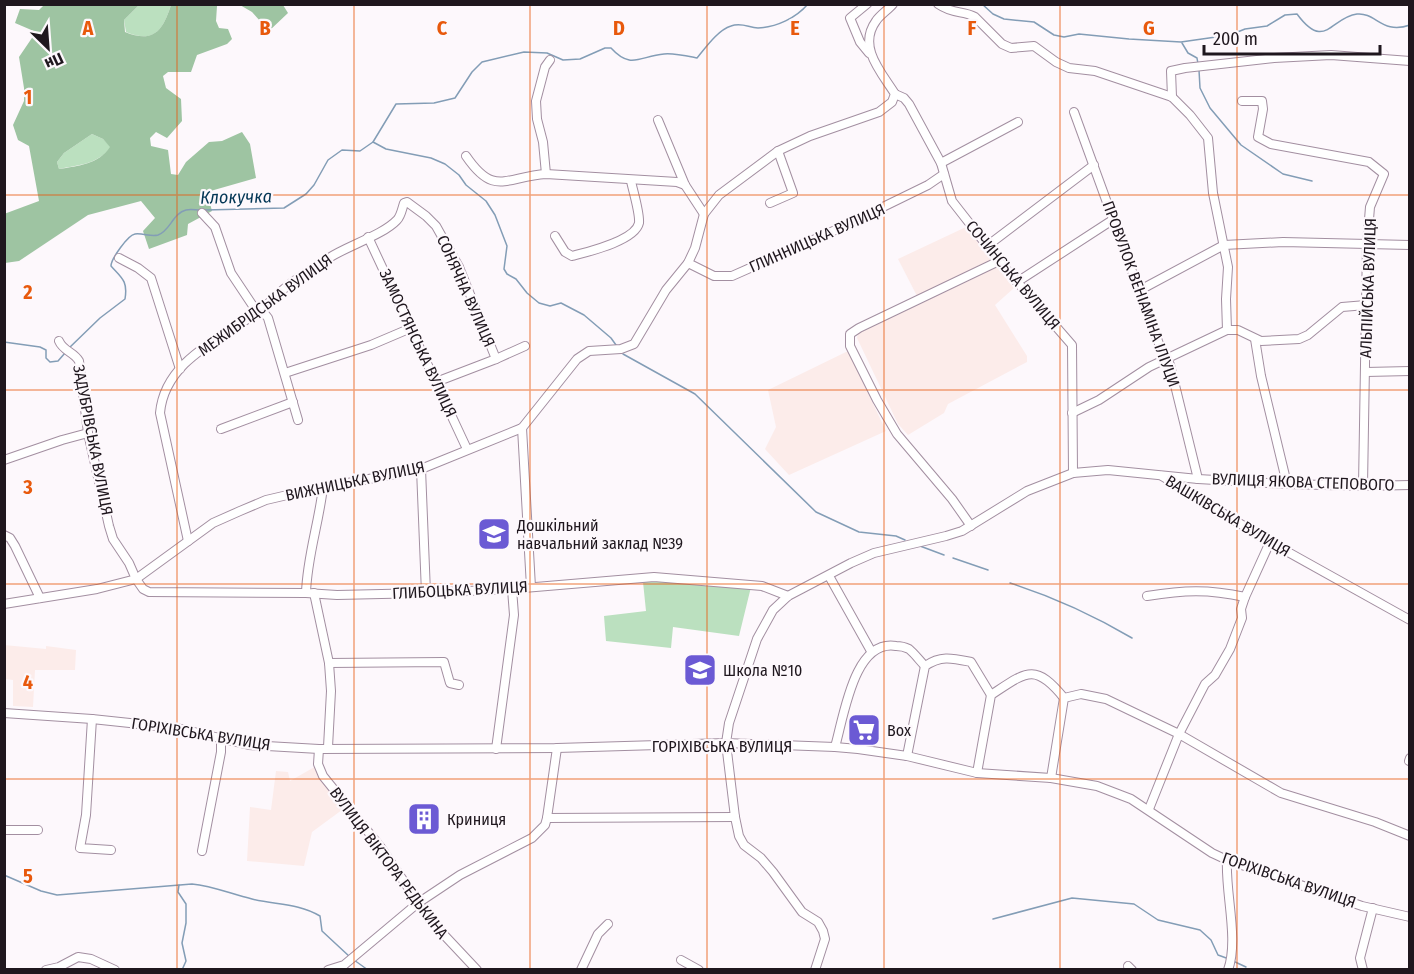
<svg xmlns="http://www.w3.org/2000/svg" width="1414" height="974" font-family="'Fira Sans Condensed',sans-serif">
<rect width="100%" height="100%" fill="#fdf8fc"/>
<g fill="#fcecea">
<path d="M966 227 991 260 917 296 898 259Z"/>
<path d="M995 265 1014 288 995 305 1027 356V362L948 404 944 413 908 435 898 424 857 338 858 333 979 276Z"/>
<path d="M848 351 886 431 789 475 765 449 776 427 768 390Z"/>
<path d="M4 645 46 649V646L76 650 75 670H35L33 707 13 706V680L5 679Z"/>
<path d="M318 765 346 807 312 832 304 866 247 861 250 807 271 810 276 771 288 772 290 781Z"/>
</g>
<g fill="#bbe0bf">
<path d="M139 5H171C163 30 154 44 126 32L124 20Z"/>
<path d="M92 134 103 139 111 147C98 164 79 165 59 169L57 162 64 153Z"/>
<path d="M654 580 751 587 739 636 673 627 671 648 606 641 604 616 646 611 643 582Z"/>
</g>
<g fill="#9ec4a2" fill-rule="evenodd">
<path d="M45 4 139 5 124 20 125 32C154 44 163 30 171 5H228L217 6 216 21 219 28 228 29 232 39 227 44 197 55 191 72H168L163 76 166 88 181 99 182 121 167 138 156 132 150 138 151 146 168 150 171 174 178 175 186 162 209 142 222 141 242 132 250 144 256 178 207 192 212 211 188 224 187 235 149 249 143 231 155 218 141 201 88 215 19 261 5 263 4 214 39 201 29 146 18 140 13 125 24 101V88L19 57 36 32 15 23 20 9 39 10ZM92 134 103 139 110 147C99 164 78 166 59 169L57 162 64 153Z"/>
<path d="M240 5H283L288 13 269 31 252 12Z"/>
</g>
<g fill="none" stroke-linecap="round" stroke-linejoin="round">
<g stroke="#839db6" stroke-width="1.5">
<path d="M982 4 993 14 1004 19 1034 22 1054 35 1064 37 1079 34 1129 39 1181 42 1230 35 1245 29 1267 26 1285 15 1297 14C1325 52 1331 17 1357 14 1376 12 1382 35 1410 25"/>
<path d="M1182 43 1188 53 1197 58 1198 64"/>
<path d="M1199 70 1200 88 1210 108 1241 145 1283 174 1312 181"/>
<path d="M373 142 386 149 431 158 445 164 459 175 466 185 486 201 495 215 507 246 504 269 507 274 516 279 527 293 539 303 550 306 561 303 584 315 611 338 616 345"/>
<path d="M205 210 284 208 306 194 314 185 328 160 342 150 360 151 373 142 396 104 434 103 455 98 472 72 482 62 524 52 547 53 563 60 580 59 605 48H611C631 70 640 56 664 54 674 53 687 56 697 58 706 47 718 30 731 26 742 22 749 28 758 28 777 27 796 18 808 4"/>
<path d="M4 342 40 347 46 350V358L50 362 58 361 65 353"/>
<path d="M68 349 100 318 125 299C128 281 122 278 111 266 111 259 128 235 135 234 143 233 151 237 158 235 170 231 173 213 186 210 190 209 196 210 200 210"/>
<path d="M623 354 695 394 816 512 859 532 896 536 905 540"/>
<path d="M920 546 944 555"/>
<path d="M953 558 988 570"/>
<path d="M1010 583C1054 597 1093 615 1132 638"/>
<path d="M4 875 41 891 57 895 192 884C213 886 231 894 252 899 276 905 298 903 320 916L322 931 350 957"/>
<path d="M179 885 178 892 186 904V923L182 943 186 961 182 970"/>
<path d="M993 919 1072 898 1134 904 1158 920 1200 930 1211 940 1218 955 1229 959"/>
<path d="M354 960 368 970"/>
<path d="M1233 961 1246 967"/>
</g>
<g stroke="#a38fa1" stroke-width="10">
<g id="minor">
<path d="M867 4 850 18 860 42 869 53"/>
<path d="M938 4C954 15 962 10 975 17L1002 44 1011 48 1034 46 1056 62 1069 68 1095 71 1172 97 1190 115 1208 138 1213 193 1228 267 1226 299 1227 330"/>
<path d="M895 94 904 98 909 104 941 163 952 201 999 261 1072 345 1073 473"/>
<path d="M1172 97 1171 71 1185 68 1274 58 1331 55 1410 61"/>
<path d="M1242 101H1262L1263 109 1258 137 1271 144 1369 162 1384 174 1370 207 1367 244 1363 486"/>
<path d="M1074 112 1148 315 1161 349 1170 365 1198 479"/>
<path d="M658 120 685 185 704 214"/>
<path d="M466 156C494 197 505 177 546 174L677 182 685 185"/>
<path d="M941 163 1018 122"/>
<path d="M546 174 543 142 537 119 536 101 545 67 550 60"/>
<path d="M770 203 793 193 778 151"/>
<path d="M202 213 215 227 231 273 257 312"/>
<path d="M555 236 565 252 572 256C587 252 635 241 639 223 640 213 633 191 631 181"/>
<path d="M368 237 467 449"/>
<path d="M987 246 1094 165"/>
<path d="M119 258 138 268 151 278 180 369"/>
<path d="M688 263 714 276H732L840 228 928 185 944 174"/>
<path d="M1017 282 1114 219"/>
<path d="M1140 290 1224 245 1283 242 1410 245"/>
<path d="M261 309 268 318 298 420"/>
<path d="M1255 339 1261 376 1287 484"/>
<path d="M59 341C63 351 74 352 79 361L88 433 109 526 113 539 129 563 136 579 143 589 149 592 306 593 337 595 426 593 512 589 654 577 762 586 788 596"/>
<path d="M496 359 525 346"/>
<path d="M1366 372 1410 371"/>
<path d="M285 373 371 345 411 328"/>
<path d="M1072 413 1099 400 1149 367 1227 330H1238L1261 341 1299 339 1308 335 1342 307 1366 305"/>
<path d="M522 428 531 587"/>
<path d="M221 429 293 402"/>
<path d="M4 460 62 440 88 433"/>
<path d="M421 469 426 593"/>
<path d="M1162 476 1270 542 1410 620"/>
<path d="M971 526 952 499 897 434 877 400 850 346V334L859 328 999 261"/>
<path d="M4 535 10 538 15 546 40 598"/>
<path d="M188 541 160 413C165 358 225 338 263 308 272 301 280 291 290 284 302 275 316 266 329 258 347 246 383 235 397 220 401 216 402 209 404 203L407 202 426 216 436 226 459 267 496 359 436 382"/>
<path d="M829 576 871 651"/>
<path d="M306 593C307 557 319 523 323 487"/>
<path d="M314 593 329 663 331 691 328 747"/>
<path d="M1147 596C1184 590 1208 589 1245 597"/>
<path d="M4 604 97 589 136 579 213 523 240 511 266 500 296 493 421 469 522 428 577 359 589 351 621 349 634 344 666 290 688 263 695 248 704 214 719 195 778 151 810 136 879 112 892 102 895 94C882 73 857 47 876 21 880 15 888 10 893 4"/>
<path d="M329 663 444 662 450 683 459 685"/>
<path d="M4 713 92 719 177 728 249 745 319 749 557 748 726 743 835 747 858 749 907 756 977 773 1051 778 1097 786 1131 799 1212 853 1227 860 1362 906 1410 917"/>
<path d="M92 719 86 815 80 848 111 850"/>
<path d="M835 747C844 716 854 639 896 646 901 646 905 647 909 649 915 654 920 661 925 666"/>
<path d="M319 749 318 764 323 776 382 849 430 920 477 970"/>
<path d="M496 749 514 615 512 589"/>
<path d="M907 756 925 666C941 655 952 658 971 662L991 695"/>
<path d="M1409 761 1410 758"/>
<path d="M977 773 991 695C1026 672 1035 662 1064 698"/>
<path d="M1051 778 1064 698 1081 694 1106 699 1179 734 1281 793 1375 822 1410 836"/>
<path d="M1149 809 1179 734 1205 684 1215 675 1230 649 1242 618 1241 609 1245 597 1270 542"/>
<path d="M547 818 735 817"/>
<path d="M4 830H38"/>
<path d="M202 851 221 752V737"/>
<path d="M1227 860C1225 892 1239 940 1228 970"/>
<path d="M681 960 699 970"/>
<path d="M1128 966 1132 970"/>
<path d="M46 970 59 967 78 957 91 959 115 970"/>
<path d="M328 970 344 965 418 903 460 875 532 838 545 825 547 818 557 748"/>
<path d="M581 970 598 934 608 924"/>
<path d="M815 970 825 939 823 931 818 922 802 912 773 872 761 858 744 845 739 836 735 817 726 743 729 723 757 639 773 610 788 596 851 563 874 553 946 536 962 531 1027 491 1073 473 1108 470 1198 479 1287 484 1363 486 1410 485"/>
<path d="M1363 970 1360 958 1373 908"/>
</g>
</g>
<use href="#minor" stroke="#fff" stroke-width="8"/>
</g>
<path fill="none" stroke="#e8590c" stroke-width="1.5" stroke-opacity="0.55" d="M177 4V970M354 4V970M530 4V970M707 4V970M884 4V970M1060 4V970M1237 4V970M4 195H1410M4 390H1410M4 584H1410M4 779H1410"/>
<defs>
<g id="school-square" transform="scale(1.725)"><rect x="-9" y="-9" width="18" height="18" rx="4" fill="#6b5ad4" stroke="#fdf8fc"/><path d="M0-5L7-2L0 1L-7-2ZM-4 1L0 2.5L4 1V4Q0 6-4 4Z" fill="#fff"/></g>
<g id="supermarket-square" transform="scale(1.725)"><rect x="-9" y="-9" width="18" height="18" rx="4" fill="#6b5ad4" stroke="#fdf8fc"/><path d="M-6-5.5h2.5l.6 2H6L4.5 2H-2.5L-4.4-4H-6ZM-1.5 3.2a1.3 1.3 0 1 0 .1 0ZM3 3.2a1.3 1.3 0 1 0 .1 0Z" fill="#fff"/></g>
<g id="building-square" transform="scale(1.725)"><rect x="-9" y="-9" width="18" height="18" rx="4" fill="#6b5ad4" stroke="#fdf8fc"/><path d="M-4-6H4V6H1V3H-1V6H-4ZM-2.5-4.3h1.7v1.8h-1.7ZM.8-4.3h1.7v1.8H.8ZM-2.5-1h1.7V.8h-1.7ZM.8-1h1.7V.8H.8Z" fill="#fff"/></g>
</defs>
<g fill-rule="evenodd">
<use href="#school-square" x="494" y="534"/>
<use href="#school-square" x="700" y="670"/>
<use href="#supermarket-square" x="864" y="730"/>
<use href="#building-square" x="424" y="819"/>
</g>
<g text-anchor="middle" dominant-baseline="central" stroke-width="4.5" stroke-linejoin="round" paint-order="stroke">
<g font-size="16" fill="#1f171e" stroke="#fdf8fc">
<text transform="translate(817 238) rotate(-24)">ГЛИННИЦЬКА ВУЛИЦЯ</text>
<text transform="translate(1013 275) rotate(50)">СОЧИНСЬКА ВУЛИЦЯ</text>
<text transform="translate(1368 288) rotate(-88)">АЛЬПІЙСЬКА ВУЛИЦЯ</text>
<text transform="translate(466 291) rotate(66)">СОНЯЧНА ВУЛИЦЯ</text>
<text transform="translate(1141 294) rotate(70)">ПРОВУЛОК ВЕНІАМІНА ІЛІУЦИ</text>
<text transform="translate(265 305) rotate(-36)">МЕЖИБРІДСЬКА ВУЛИЦЯ</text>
<text transform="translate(418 343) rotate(65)">ЗАМОСТЯНСЬКА ВУЛИЦЯ</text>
<text transform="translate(93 440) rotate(79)">ЗАДУБРІВСЬКА ВУЛИЦЯ</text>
<text transform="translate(355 481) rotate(-12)">ВИЖНИЦЬКА ВУЛИЦЯ</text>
<text transform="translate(1303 482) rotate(2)">ВУЛИЦЯ ЯКОВА СТЕПОВОГО</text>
<text transform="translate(1228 516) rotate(31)">ВАШКІВСЬКА ВУЛИЦЯ</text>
<text transform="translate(460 590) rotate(-3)">ГЛИБОЦЬКА ВУЛИЦЯ</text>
<text transform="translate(201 734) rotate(9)">ГОРІХІВСЬКА ВУЛИЦЯ</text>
<text x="722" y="746">ГОРІХІВСЬКА ВУЛИЦЯ</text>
<text transform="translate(389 863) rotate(53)">ВУЛИЦЯ ВІКТОРА РЕДЬКИНА</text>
<text transform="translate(1289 880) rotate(19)">ГОРІХІВСЬКА ВУЛИЦЯ</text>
</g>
<g font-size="16" fill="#1f171e" stroke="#fdf8fc" text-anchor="start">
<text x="517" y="525">Дошкільний<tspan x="517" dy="18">навчальний заклад №39</tspan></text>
<text x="723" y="670">Школа №10</text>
<text x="887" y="730">Box</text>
<text x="447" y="819">Криниця</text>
</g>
<g font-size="18" font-style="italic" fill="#023554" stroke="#fdf8fc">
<text transform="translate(236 197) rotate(-1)">Клокучка</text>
</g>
</g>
<g font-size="20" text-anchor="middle" font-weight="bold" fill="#e8590c" stroke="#fdf8fc" stroke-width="4.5" stroke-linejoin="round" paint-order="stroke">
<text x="88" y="35">A</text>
<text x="265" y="35">B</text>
<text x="442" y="35">C</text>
<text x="619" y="35">D</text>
<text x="795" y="35">E</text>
<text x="972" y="35">F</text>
<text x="1149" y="35">G</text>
<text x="28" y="104">1</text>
<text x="28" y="299">2</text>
<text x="28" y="494">3</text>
<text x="28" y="689">4</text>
<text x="28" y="883">5</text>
</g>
<rect width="1414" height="974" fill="none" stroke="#1f171e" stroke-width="12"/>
<g transform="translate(48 48) rotate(155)" stroke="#fdf8fc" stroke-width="4.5" paint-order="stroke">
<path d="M0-4.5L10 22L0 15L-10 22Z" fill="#1f171e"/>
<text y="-9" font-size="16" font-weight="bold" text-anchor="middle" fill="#1f171e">Пн</text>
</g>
<path d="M1204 45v9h176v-9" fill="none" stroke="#1f171e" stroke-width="3"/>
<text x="1213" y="45" font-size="18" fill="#1f171e" stroke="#fdf8fc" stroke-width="4.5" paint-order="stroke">200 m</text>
</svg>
